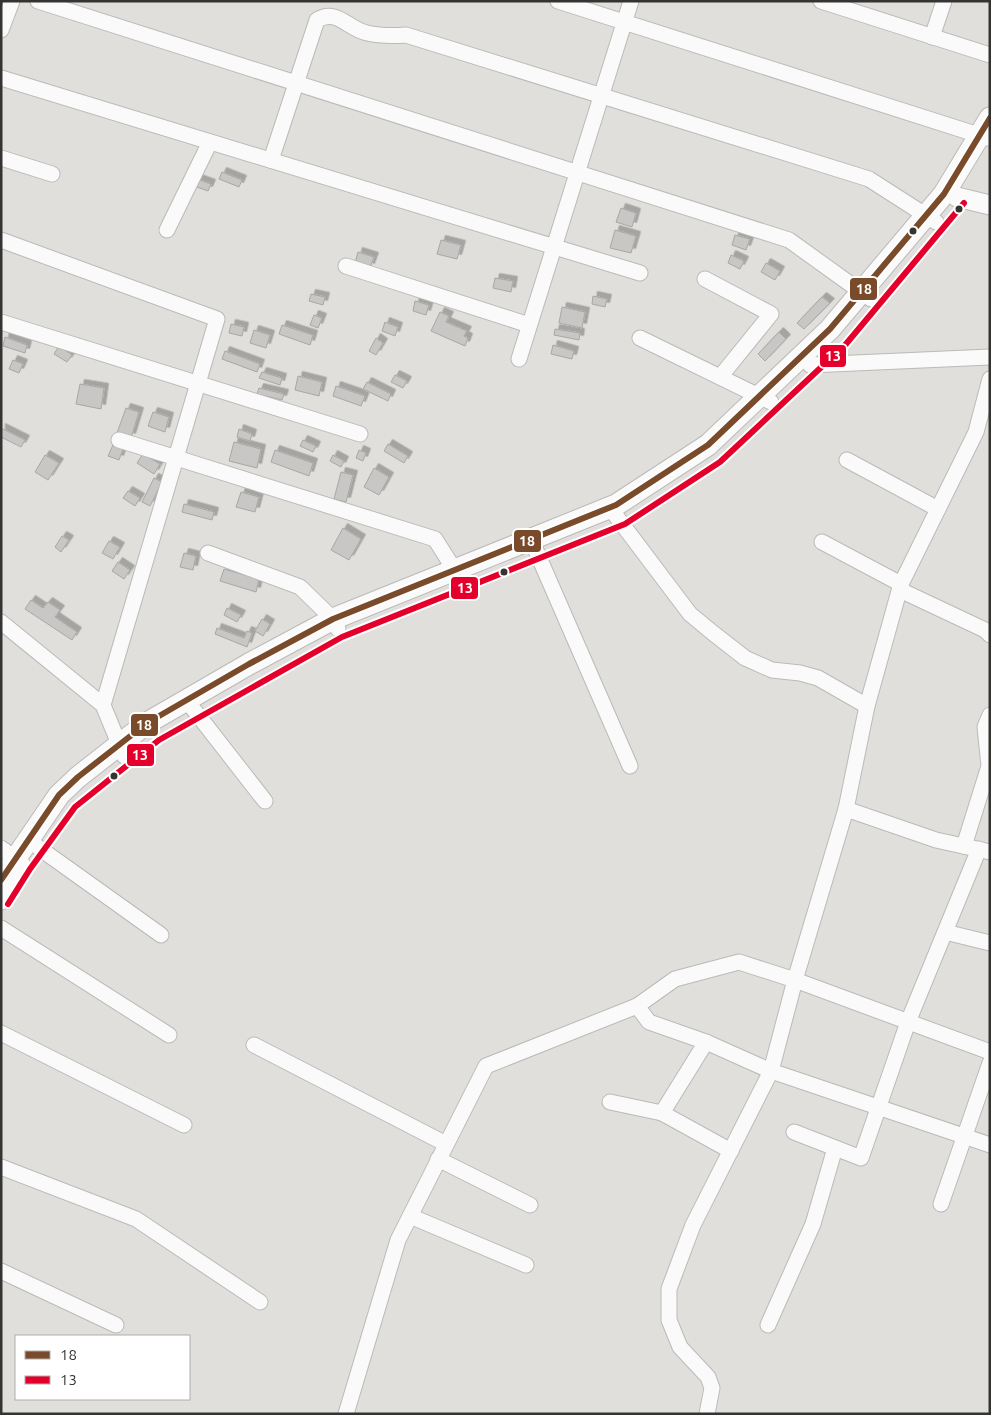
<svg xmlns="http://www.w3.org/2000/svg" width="991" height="1415" font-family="Ubuntu,sans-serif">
<defs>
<filter id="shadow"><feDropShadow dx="4.5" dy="-4.5" stdDeviation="0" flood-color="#0004"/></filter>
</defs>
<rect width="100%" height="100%" fill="#e0dfdc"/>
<g fill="#c8c7c5" stroke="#a8a7a5" filter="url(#shadow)">
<path d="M222 172 242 180 239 187 219 179Z"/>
<path d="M197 179 211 184 208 191 194 186Z"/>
<path d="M621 208 636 213 632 227 616 222Z"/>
<path d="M615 230 636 236 631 253 610 248Z"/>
<path d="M735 235 750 239 746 250 732 245Z"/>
<path d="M441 240 461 245 457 259 437 254Z"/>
<path d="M358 252 374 257 370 268 355 263Z"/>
<path d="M731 255 744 261 740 269 728 263Z"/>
<path d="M766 263 780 271 775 280 761 272Z"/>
<path d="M495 278 513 281 511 292 493 288Z"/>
<path d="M311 294 325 297 323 305 309 301Z"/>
<path d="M593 296 607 299 605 307 592 304Z"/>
<path d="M822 297 830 303 804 329 797 323Z"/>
<path d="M415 301 429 305 426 315 413 311Z"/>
<path d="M562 307 585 312 582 328 559 323Z"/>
<path d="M440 312 449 316 446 322 467 331 464 336 468 338 465 346 431 331Z"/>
<path d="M314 315 322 318 318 328 310 325Z"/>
<path d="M385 322 398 327 395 336 382 331Z"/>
<path d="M231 324 244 327 242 336 229 333Z"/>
<path d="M282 325 313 335 310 345 279 334Z"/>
<path d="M555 329 580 333 579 340 554 335Z"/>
<path d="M254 330 270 335 266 348 250 343Z"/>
<path d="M779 332 786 339 765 361 758 354Z"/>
<path d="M5 337 27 345 25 353 3 346Z"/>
<path d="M376 338 383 343 376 355 369 351Z"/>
<path d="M553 345 574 351 572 359 551 354Z"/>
<path d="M59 346 72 355 67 362 54 354Z"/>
<path d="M225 351 260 364 257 372 222 359Z"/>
<path d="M13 360 23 364 19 373 9 369Z"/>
<path d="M262 372 282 378 280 385 259 378Z"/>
<path d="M395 375 407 381 403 388 391 382Z"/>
<path d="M298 376 322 382 319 396 295 390Z"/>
<path d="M367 382 391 394 388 401 363 389Z"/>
<path d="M80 384 104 388 101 409 76 404Z"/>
<path d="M336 386 365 396 361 406 333 396Z"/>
<path d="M259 388 284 394 282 400 257 394Z"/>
<path d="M126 408 139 412 131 438 117 433Z"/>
<path d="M153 412 169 417 165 432 148 426Z"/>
<path d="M1 428 25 440 21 447 1 437Z"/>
<path d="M239 429 252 434 250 441 237 437Z"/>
<path d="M303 440 316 446 313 452 300 446Z"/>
<path d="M234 442 261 449 257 468 229 461Z"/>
<path d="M388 444 408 456 404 463 384 451Z"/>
<path d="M113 445 123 449 119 460 108 456Z"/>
<path d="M275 450 313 463 309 476 271 462Z"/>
<path d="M359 450 366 453 363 461 356 458Z"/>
<path d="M143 454 160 464 154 474 137 463Z"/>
<path d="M45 455 59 463 48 480 35 472Z"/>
<path d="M333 455 344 461 341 467 330 461Z"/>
<path d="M374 468 389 477 379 495 364 487Z"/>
<path d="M341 472 353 475 346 502 334 499Z"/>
<path d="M154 478 162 482 150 506 142 502Z"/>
<path d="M128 491 140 498 135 506 123 498Z"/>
<path d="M241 492 259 497 255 512 236 507Z"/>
<path d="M184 504 214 512 212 520 182 512Z"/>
<path d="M343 528 361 539 349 560 331 550Z"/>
<path d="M62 536 69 540 61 552 55 547Z"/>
<path d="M109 541 120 547 113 559 102 553Z"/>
<path d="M184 553 196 556 193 570 180 567Z"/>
<path d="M118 562 130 570 124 579 112 571Z"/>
<path d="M224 569 259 579 256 592 220 581Z"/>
<path d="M31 600 43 608 48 602 60 610 55 617 77 632 72 640 25 609Z"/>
<path d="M227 608 241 615 237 622 224 615Z"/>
<path d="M262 619 270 624 263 636 255 631Z"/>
<path d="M217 628 244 638 247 631 252 633 247 647 215 634Z"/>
</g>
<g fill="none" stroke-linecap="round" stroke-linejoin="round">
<g stroke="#bbbab8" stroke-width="17">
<g id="minor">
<path d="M38 1 789 240 871 299"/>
<path d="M558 1 988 138"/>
<path d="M821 1 990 55"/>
<path d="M1 30 12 1"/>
<path d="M932 37 944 1"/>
<path d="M1 78 640 273"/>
<path d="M1 158 52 174"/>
<path d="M271 160 317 20C337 8 348 29 367 33 380 36 393 36 406 35L869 179 936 222"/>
<path d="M167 230 210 142"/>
<path d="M1 240 217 319 103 705"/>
<path d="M346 266 529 325"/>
<path d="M705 279 771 314 720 377"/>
<path d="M1 322 360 434"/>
<path d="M640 338 771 402"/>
<path d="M519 359 631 1"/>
<path d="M810 365 990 357"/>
<path d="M119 440 435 539 459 577"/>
<path d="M847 460 938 509"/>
<path d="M610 508 690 614 713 633 745 658 772 670 800 673 818 678 867 706"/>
<path d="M531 539 630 766"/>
<path d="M822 542 901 584"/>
<path d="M208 553 300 587 333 619 338 629"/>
<path d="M900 590 985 630 990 635"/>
<path d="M1 622 103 705 124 756"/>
<path d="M187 701 265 801"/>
<path d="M846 809 936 840 990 852"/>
<path d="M28 840 161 935"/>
<path d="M964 846 989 766 985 727 990 715"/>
<path d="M1 848 22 863"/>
<path d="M1 928 169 1035"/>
<path d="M945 932 990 943"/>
<path d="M637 1006 649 1022 706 1042 771 1071 990 1145"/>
<path d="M1 1033 184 1125"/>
<path d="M254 1045 446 1144"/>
<path d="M610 1102 662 1113 731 1151"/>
<path d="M662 1113 706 1042"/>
<path d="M794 1132 861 1158 908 1022 979 849"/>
<path d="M438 1159 530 1205"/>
<path d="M1 1167 136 1219 260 1302"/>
<path d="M941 1204 990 1063"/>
<path d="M410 1216 526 1265"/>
<path d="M1 1271 116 1325"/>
<path d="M768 1325 813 1224 835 1148"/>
<path d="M346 1414 398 1240 486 1066 637 1006 675 979 739 962 795 980 846 809 867 706 901 584 976 432 990 379"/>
<path d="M707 1414 712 1388 708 1377 680 1347 669 1320V1289L693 1225 771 1071 795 980 990 1052"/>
</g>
</g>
<g stroke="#bbbab8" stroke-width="21">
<path id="tertiary" d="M957 197 990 205"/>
</g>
<g stroke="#bbbab8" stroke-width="23">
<g id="secondary">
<path d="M1 880 59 795 78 777 147 723 249 664 333 619 616 505 708 445 830 329 944 194 990 118"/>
<path d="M1 899 19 870"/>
</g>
</g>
<use href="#minor" stroke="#fafafa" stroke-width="15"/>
<use href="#tertiary" stroke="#fafafa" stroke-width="19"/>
<use href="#secondary" stroke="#fafafa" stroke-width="21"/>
<g stroke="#fff" stroke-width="10">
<path id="bus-1" d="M1 880 59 795 78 777 147 723 249 664 333 619 616 505 708 445 830 329 944 194 990 118"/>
</g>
<g stroke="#fff" stroke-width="10">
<path id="bus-2" d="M8 904 30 869 75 807 159 740 342 637 625 524 720 462 846 344 964 203"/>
</g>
<use href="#bus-1" stroke="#7a4b2a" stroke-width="6"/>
<use href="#bus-2" stroke="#e4002b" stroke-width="6"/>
</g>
<g fill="#353432" stroke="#fff" stroke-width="2">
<circle cx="959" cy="209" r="4.5"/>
<circle cx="913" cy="231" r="4.5"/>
<circle cx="504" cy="572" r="4.5"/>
<circle cx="114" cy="776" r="4.5"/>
</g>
<g stroke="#fff" stroke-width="2">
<rect x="849" y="277" width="29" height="24" rx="5" fill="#7a4b2a"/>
<rect x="819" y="344" width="28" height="24" rx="5" fill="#e4002b"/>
<rect x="513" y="529" width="29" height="24" rx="5" fill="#7a4b2a"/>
<rect x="450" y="576" width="29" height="24" rx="5" fill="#e4002b"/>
<rect x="130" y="713" width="29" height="24" rx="5" fill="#7a4b2a"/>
<rect x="126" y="743" width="29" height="24" rx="5" fill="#e4002b"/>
</g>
<g font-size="14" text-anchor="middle" font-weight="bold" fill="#fff">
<text x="864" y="294">18</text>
<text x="833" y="361">13</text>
<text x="527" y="546">18</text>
<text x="465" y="593">13</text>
<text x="144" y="730">18</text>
<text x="140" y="760">13</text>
</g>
<rect width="991" height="1415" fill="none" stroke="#353432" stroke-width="5"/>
<rect x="15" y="1335" width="175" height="65" fill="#ffffff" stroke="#aeaead"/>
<rect x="25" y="1351" width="25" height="8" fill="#7a4b2a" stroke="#aeaead"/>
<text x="60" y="1360" font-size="15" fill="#353432">18</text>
<rect x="25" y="1376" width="25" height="8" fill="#e4002b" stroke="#aeaead"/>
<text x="60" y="1385" font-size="15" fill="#353432">13</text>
</svg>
